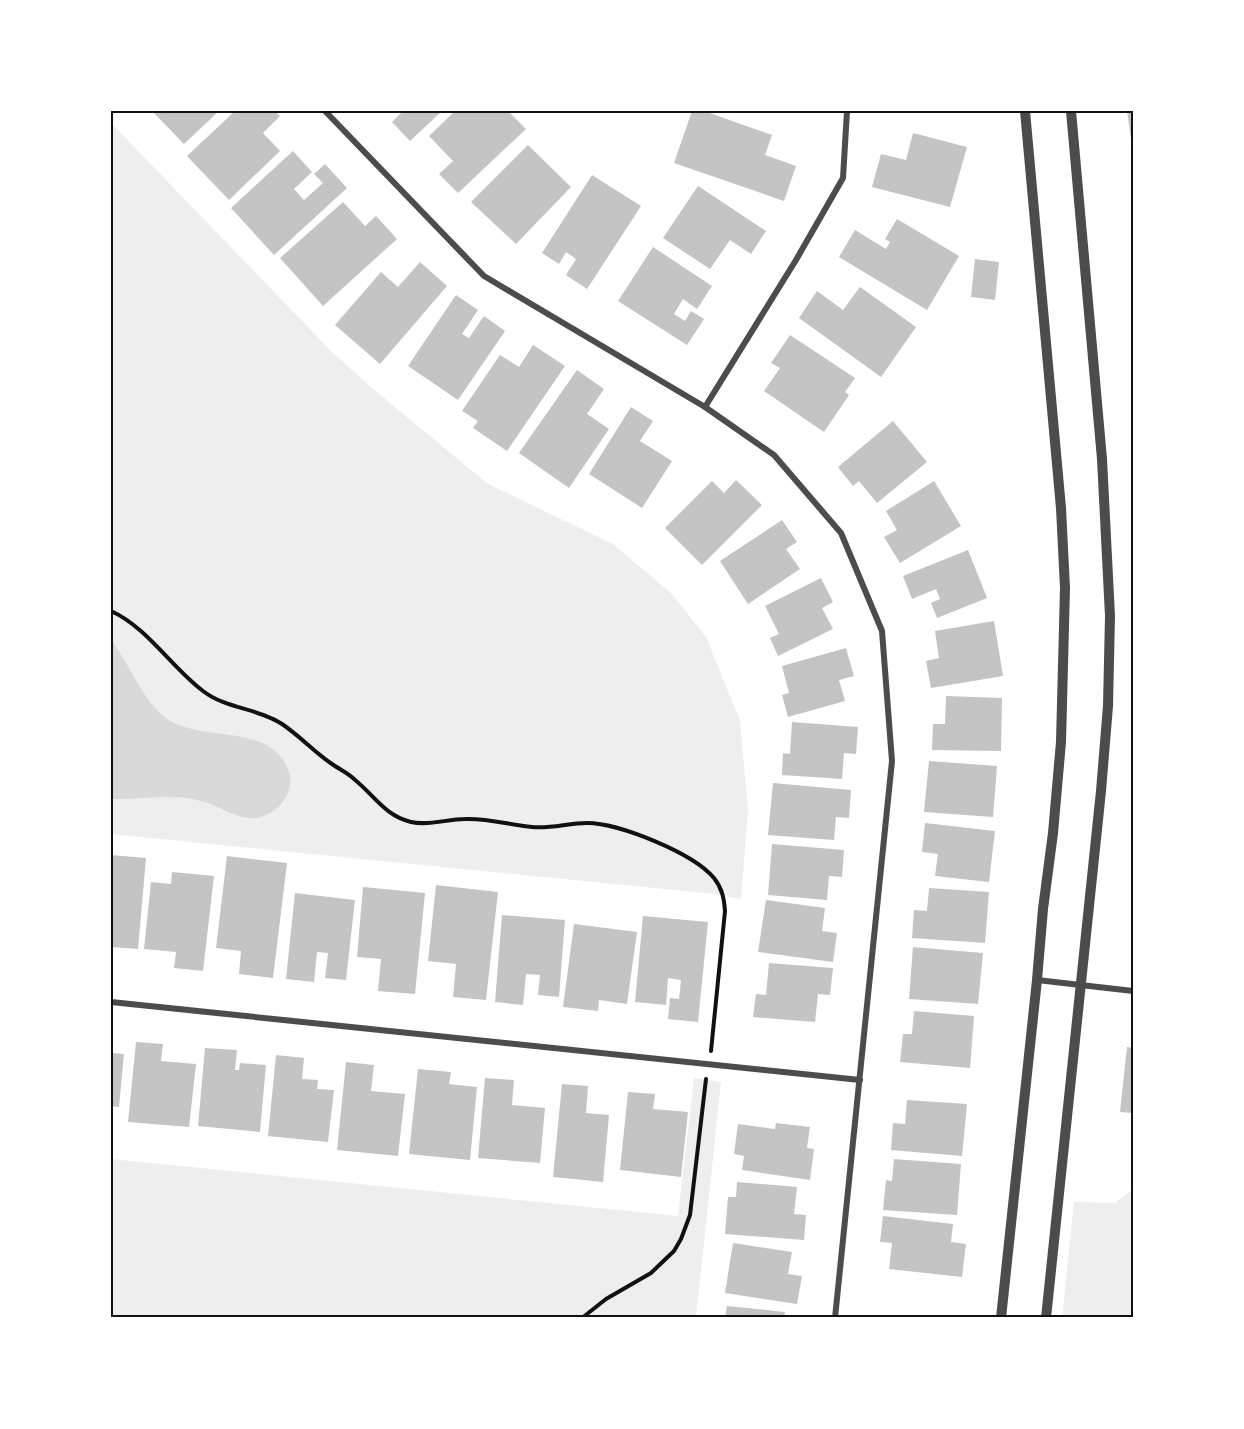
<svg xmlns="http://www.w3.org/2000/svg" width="1244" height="1429" font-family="Ubuntu,sans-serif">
<rect width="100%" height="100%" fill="#fff"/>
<g fill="#eee">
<path d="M111 123 331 351 373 389 488 484 613 544 672 594 706 637 740 721 748 810 741 899 715 894 111 834Z"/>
<path d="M694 1078 721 1082 696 1318H111V1159L678 1216Z"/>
<path d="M1133 1189V1318H1062L1074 1202 1115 1203Z"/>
</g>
<path fill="#d9d9d9" d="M111 640C129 663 140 695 162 715 195 744 261 722 285 763 292 775 292 785 286 797 280 808 269 815 257 818 239 821 218 805 201 801 170 793 142 800 111 799Z"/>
<g fill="#c4c4c4">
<path d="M152 111H219L184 144Z"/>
<path d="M235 111H275L280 116 263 133 280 151 229 200 187 156Z"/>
<path d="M403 111H442L410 141 392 122Z"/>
<path d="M455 111H508L526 129 458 193 439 174 453 161 429 136Z"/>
<path d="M692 111H704L772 135 765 155 796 166 784 201 674 163Z"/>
<path d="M1127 111H1133V146H1132Z"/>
<path d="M913 133 967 147 950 207 872 187 881 154 906 160Z"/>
<path d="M528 145 571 187 516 244 471 202Z"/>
<path d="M293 151 312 172 294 189 304 200 323 183 314 174 325 164 347 188 274 255 231 208Z"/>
<path d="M592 175 641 206 587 289 566 275 576 259 566 252 559 264 542 253Z"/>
<path d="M698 186 766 231 751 254 730 240 710 269 663 238Z"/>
<path d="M343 202 365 226 376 216 397 239 323 306 280 258Z"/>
<path d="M897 219 959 256 927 310 839 257 855 230 886 249 890 242 885 239Z"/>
<path d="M653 247 712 286 697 309 683 299 674 314 685 321 691 311 704 319 687 345 618 301Z"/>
<path d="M975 259 999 262 995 300 971 297Z"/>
<path d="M420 262 447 286 380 364 335 325 381 272 398 287Z"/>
<path d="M860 287 916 327 881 377 799 318 817 291 843 310Z"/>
<path d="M456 295 478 310 462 334 469 338 484 316 505 331 458 400 408 366Z"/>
<path d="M790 335 855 378 845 392 849 395 824 432 764 391 780 368 771 363Z"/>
<path d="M533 345 565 366 507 451 473 428 478 421 462 411 500 355 519 367Z"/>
<path d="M577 370 604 389 587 414 609 429 569 488 519 453Z"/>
<path d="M631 407 653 421 640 441 672 461 642 508 589 474Z"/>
<path d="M893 421 927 462 877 503 859 481 853 486 838 467Z"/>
<path d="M736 480 762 505 702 565 665 528 712 481 724 493Z"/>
<path d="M934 481 961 526 900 563 884 537 897 530 886 511Z"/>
<path d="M782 520 797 542 786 549 800 569 748 604 720 561Z"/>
<path d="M968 550 987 598 937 618 931 603 940 599 936 589 912 599 903 576Z"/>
<path d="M821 578 833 602 822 608 833 629 778 656 770 638 779 634 765 606Z"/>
<path d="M994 621 1003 676 931 688 926 661 939 658 935 631Z"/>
<path d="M846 648 854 676 839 680 845 701 788 717 782 695 789 693 782 666Z"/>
<path d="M946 696 1002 698 1001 751 932 750 933 724H945Z"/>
<path d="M792 722 858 727 856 754 844 753 842 779 782 775 783 753 790 754Z"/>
<path d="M929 761 997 766 993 817 924 812Z"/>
<path d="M773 783 851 790 849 818 836 817 834 840 768 835Z"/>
<path d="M925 823 995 831 989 882 935 876 938 854 922 852Z"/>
<path d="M772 844 844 850 842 877 829 876 827 900 768 895Z"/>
<path d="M111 855 146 858 138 949 111 947Z"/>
<path d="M227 856 287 863 273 978 239 974 241 951 216 948Z"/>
<path d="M172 872 214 876 203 971 174 968 176 952 144 949 151 882 171 884Z"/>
<path d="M436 885 498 892 486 1000 453 997 456 964 428 961Z"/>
<path d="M363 887 425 893 415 994 378 991 381 959 357 957Z"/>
<path d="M929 888 989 892 985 943 912 938 914 910 927 911Z"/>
<path d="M295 893 355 900 346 980 325 978 328 953 317 952 314 982 286 979Z"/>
<path d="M766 900 825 908 822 931 837 933 833 962 758 952Z"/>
<path d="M502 915 565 920 559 997 538 995 540 975 526 974 523 1005 495 1002Z"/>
<path d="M643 916 708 922 698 1022 668 1019 670 998 679 999 681 980 668 978 666 1005 635 1002Z"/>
<path d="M574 924 637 932 627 1004 599 1000 598 1011 563 1007Z"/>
<path d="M913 947 983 953 978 1004 909 999Z"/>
<path d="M769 963 833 968 830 995 818 994 815 1022 753 1017 756 994 766 995Z"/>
<path d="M914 1011 974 1016 970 1068 900 1062 903 1034H912Z"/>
<path d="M136 1042 163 1044 161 1061 196 1064 189 1127 128 1122Z"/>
<path d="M1127 1047 1133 1048V1113L1120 1112Z"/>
<path d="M205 1048 237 1050 235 1070H239L240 1063 266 1065 260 1132 198 1126Z"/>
<path d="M111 1053 124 1054 119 1107 111 1106Z"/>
<path d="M276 1055 304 1058 302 1079 318 1080 317 1089 334 1090 328 1142 268 1136Z"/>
<path d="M346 1062 374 1065 371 1091 405 1094 398 1156 337 1150Z"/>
<path d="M418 1069 451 1072 449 1084 477 1087 470 1160 409 1154Z"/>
<path d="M485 1078 514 1080 512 1105 545 1108 540 1163 478 1158Z"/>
<path d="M562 1084 588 1086 586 1113 609 1115 603 1182 553 1177Z"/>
<path d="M628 1092 655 1094 653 1109 688 1112 681 1177 620 1170Z"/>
<path d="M907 1100 967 1104 962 1156 891 1150 893 1123 905 1124Z"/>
<path d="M776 1123 810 1127 807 1148 814 1149 810 1180 742 1170 744 1156 734 1154 738 1124 775 1129Z"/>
<path d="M894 1159 961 1164 957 1215 883 1210 886 1180 892 1181Z"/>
<path d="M737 1182 797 1187 794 1214 806 1215 804 1240 725 1234 728 1197H736Z"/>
<path d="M883 1216 953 1224 951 1242 966 1244 962 1277 889 1269 892 1243 880 1242Z"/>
<path d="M733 1243 792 1252 788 1274 802 1276 797 1304 725 1293Z"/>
<path d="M727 1306 785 1312 784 1318H725Z"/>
</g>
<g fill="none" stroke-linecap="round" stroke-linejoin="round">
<g stroke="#111" stroke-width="4">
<path d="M111 611C148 628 171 667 203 691 226 709 258 708 282 724 300 736 314 752 332 764 339 769 348 773 354 779 374 795 385 816 411 822 429 826 447 819 465 819 488 818 510 825 532 827 551 829 568 823 587 823 619 823 693 853 714 878 722 888 724 898 725 911L711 1051"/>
<path d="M582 1318 606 1299 651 1273 674 1251 681 1239 690 1215 706 1079"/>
</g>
<g stroke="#4c4c4c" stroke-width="6">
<path d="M325 111 484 276 705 407 774 455 841 533 882 631 892 761 835 1318"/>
<path d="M705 407 796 260 843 178 847 111"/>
<path d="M1037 980 1133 991"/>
<path d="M111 1002 860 1080"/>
</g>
<g stroke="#4c4c4c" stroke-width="10">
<path d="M1001 1318 1037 980 1043 909 1053 833 1061 742 1065 588 1061 508 1025 111"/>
<path d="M1046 1318 1101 791 1108 706 1110 616 1102 459 1071 111"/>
</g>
</g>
<rect width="1244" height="1429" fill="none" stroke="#ffffff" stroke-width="225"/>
<rect x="112" y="112" width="1020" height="1204" fill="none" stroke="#111" stroke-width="2"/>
</svg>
